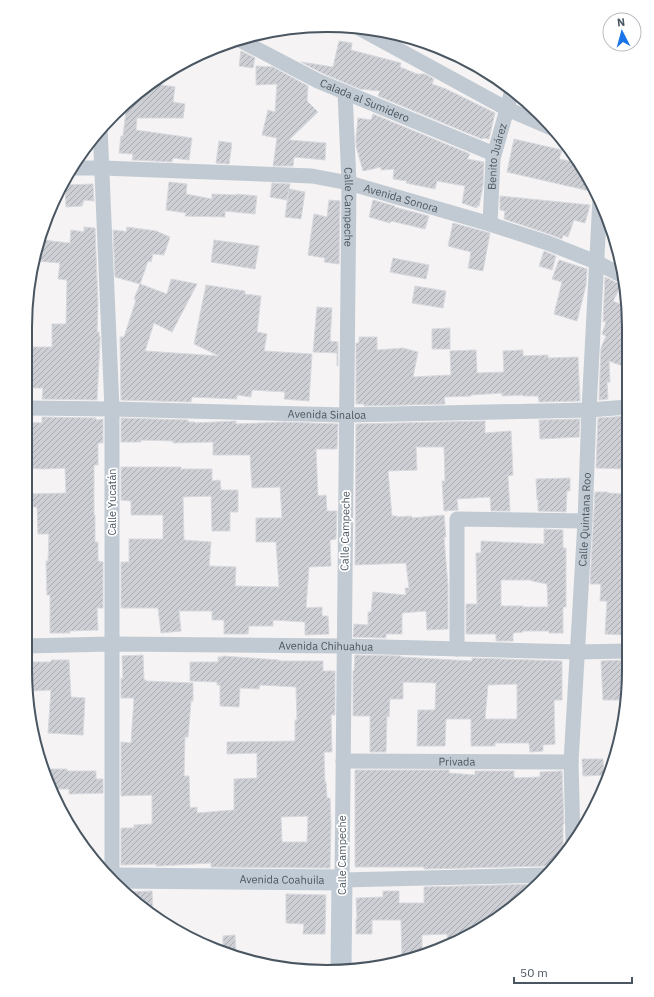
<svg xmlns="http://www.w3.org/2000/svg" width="654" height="997" font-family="'IBM Plex Sans',sans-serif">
<defs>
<pattern id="park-crowns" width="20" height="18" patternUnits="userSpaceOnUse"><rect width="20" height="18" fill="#c3f1d5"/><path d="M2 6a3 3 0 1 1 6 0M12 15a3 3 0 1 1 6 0" fill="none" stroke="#a0c6b0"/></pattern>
<pattern id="building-hatch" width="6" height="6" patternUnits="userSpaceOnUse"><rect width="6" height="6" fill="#cdcfd5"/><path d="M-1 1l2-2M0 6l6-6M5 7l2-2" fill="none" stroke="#a8abb0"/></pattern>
</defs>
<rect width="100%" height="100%" fill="#f5f3f3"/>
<path fill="url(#park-crowns)" d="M391 33 424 41 478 66 497 79Z"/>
<g fill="url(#building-hatch)" stroke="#d7d9de" fill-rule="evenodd">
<path d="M339 41 352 43 351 50 401 63 400 67 417 74H425L434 79 432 84 446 89 495 113 489 139 483 138 482 139 378 96 380 91 360 89 322 73 301 62 333 67Z"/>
<path d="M241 51 255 58 253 68 239 66Z"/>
<path d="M256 66 273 67 308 86 307 101 318 112 289 140 326 143 325 160 294 157 293 166H273L277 138 262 135 268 110 275 112 277 84 256 85Z"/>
<path d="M150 83 175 87 173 102 185 104 183 118H137L136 130 192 138 189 160 173 158 172 162 136 160H132L133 154 119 153 121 136H123L127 103 143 87Z"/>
<path d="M373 114 470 154 467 159 484 162 483 186 479 206H477V208L462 203 465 186 437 181 435 189 406 183 407 181 393 179 394 169 381 170V167L363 171 356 146V137L358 118 371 120Z"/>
<path d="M514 139 562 150 559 159 579 163 596 190 594 192 507 172Z"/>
<path d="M219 141 232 143 229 164 216 163Z"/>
<path d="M169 182 187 184 186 194 212 199V194L237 195V194L257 196 255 214 225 211V217L185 216 186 213 166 210Z"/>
<path d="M272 183 290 184 287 200 270 197Z"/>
<path d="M93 184 94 201 84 200 82 206 66 207 65 185Z"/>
<path d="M289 189 305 192 301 219 285 217Z"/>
<path d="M500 196 590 205 585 223 574 220 568 237 563 235 562 239 549 234 504 219 505 211 500 210Z"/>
<path d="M329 200 340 201 339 264 324 262 325 258 308 255 314 214 327 217Z"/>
<path d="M373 200 395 206 394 207 429 216 425 229 391 221 390 223 369 217Z"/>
<path d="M453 223 490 233 483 271 468 268 471 252 448 246Z"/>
<path d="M84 227 95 228 98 303 97 332H99V336H100V340L97 400 42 399 43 388H32V362H31V347H52V324H66L67 280 58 279 60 263 36 261 42 240 70 243 71 230 84 232Z"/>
<path d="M127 227 156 231 170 237 164 255 153 254 151 262 148 261 140 284 115 277 113 230 123 231 126 232Z"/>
<path d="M214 240 259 246 255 269 211 262Z"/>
<path d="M544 251 556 256 552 270 539 266Z"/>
<path d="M393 258 429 265 426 279 390 272Z"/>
<path d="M559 260 587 269 586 285 577 321 554 314 562 282 552 279Z"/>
<path d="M605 277 617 283 621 286 613 301 622 305 621 308 628 310V368L609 361 610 382H607L608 399 599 400 601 348 606 336 602 334 606 322 603 321V322Z"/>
<path d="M171 279 197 284 172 332 154 323 145 351 219 356 194 344 206 285 245 291V294L261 296 257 332 267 334 264 351 312 354 309 401 284 399 285 392 252 390 251 397 237 395V399L192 397 191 402 121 400 120 337H124L136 300 134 299 140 284 167 294Z"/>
<path d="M415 286 446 291 443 308 412 303Z"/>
<path d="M317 307 332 308 330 341 338 342V366H337V353L313 352Z"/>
<path d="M450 328V349H432V329Z"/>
<path d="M359 337H377V350L403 348 418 352 413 377 451 375 450 351 476 350 477 373 504 372 503 351 523 350V356L548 355V358L578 357 580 401 539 402 538 396H523V395L502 396V393L471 395V396L444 397 445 404 364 406V404H356V343H359Z"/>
<path d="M628 416V427H627V469L596 468 598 418Z"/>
<path d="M42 417 96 418V420L103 419V443H98V465H94V515H95V542H98V561L103 562V608H97L98 630 70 631V633H50V595H47L46 561H48L49 534H38L37 507H30V494L66 493 65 468 43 469 26 468 27 422 42 423Z"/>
<path d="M121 418 188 420V422H195V423L236 421V424L284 422 338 424 337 449H316L318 496 326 495 327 511H337L336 539 330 540 331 566 309 567 306 608 322 607V616H328L329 634 305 635V622L273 620V626H249L248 634H224V620H212V611H179L181 631 161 633 158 608H121V562H129V539H163V515H131V501L121 500V467H181V469H212V481L220 480 221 490H238V512H230V531H212L211 496 183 497 184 540 211 542 209 566 236 567 235 586 279 587 276 542H256V518H282L280 487 252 488 250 455H213V442L173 443V441L141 440V442H121Z"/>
<path d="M580 419 579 437 540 439 539 420Z"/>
<path d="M485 421V433L511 431 513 475 508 476 510 511H491L490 497 457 499 458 510 444 511 442 481H445L444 447H416L417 470 388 471 392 516H397V517L411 516 412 518 444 515 446 537H444L448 586V629L427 630 426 611 402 613V634H386V638L353 637 354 624 368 625V612H371L373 592 406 595 405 588H409L406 563 355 565 356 424Z"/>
<path d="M570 478V491H567L566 512 538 511V499L537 500 536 479Z"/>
<path d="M595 492H608V493L627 494V565H625V593H627V635L605 634 607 601H600L601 584H590Z"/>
<path d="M544 529 563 530V548H566V607H563V633H549V631H523V632L513 633V641H496V634H466V604H477L476 553H481V541L544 544ZM501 580H532V581L547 584 548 607H523V606H501Z"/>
<path d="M143 655 144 680H146V681L193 683V701H191L188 737H185L184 776H189L190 808 197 807V813L234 810V779L257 778V753L227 754V742L295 741V720H297L296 687 260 685 259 689 240 688 239 707 220 706V685H217V682L190 681V662H218V657H223V656L279 660V661H323V671H335V715H331L332 752H324L325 782H326L327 798H330L331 823 330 868 211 867V863L159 866H156V864L121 865V828H134V825L152 824V795L121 796V742L131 743 134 698H121V678L123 679 122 656ZM308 816 307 842H282L281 817Z"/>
<path d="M355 655 401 656V657L472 661V658L562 661V700H554L555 744 543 745V751L530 752 529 743H495V746H471V719H446L445 746H417L418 710H435L436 683 403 682V699H390L389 717 387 716 386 752H370V716H353V671H354ZM517 684V719H485L488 685Z"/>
<path d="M51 660H69L71 697 85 698 83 735 48 733 51 690 28 691 25 670V662H51Z"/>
<path d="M626 660V700H603L601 661Z"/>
<path d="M582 759H603L604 775 583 776Z"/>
<path d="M42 769H67V771H96V779H103V793L69 794V789H52Z"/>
<path d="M355 770H449V773L475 775V771H514V778L540 777V772L562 771 564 824H563V855L553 870 550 867 546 866 424 869V867H355Z"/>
<path d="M536 884 478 932 448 943 447 934 422 935V953L402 960 401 920H372V934H356V919H357L356 898 383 897V891H399V903H424V887Z"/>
<path d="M152 891 153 915 143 909 126 892Z"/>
<path d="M286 894 326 895 325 934H303L304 924 286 923Z"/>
<path d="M235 935 236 955 223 952V936Z"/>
</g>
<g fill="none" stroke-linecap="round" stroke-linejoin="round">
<g stroke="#c1cad2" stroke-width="15">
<path d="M357 27 507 109 554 129"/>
<path id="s1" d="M238 39 318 81 494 154"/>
<path id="s2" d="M345 92 349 183 342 880 546 875"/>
<path d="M100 127 112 409V877"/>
<path id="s3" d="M73 168H102L312 176 349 183 490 224 548 243 596 262 623 276"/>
<path id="s4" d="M490 224 493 159 507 109 512 90"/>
<path id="s5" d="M27 408 112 409 346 415 589 410 628 407"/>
<path id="s6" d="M25 646 112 644 344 646 578 652 627 651"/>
<path d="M457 649V519L585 521"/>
<path id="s7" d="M343 761 571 762"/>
<path id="s8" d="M573 840 571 762 585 521 589 410 600 198"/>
</g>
<path stroke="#c1cbd6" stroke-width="21" id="s9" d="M114 878 342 880 341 969"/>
</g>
<g text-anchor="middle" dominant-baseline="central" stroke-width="3.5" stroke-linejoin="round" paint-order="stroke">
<g font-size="11" fill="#4a5661" stroke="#fff">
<text stroke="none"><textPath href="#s1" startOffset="141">Calada al Sumidero</textPath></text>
<text stroke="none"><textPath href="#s4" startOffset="68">Benito Juárez</textPath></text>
<text stroke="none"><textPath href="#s3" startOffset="331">Avenida Sonora</textPath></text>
<text stroke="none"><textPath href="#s2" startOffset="115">Calle Campeche</textPath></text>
<text stroke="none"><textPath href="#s5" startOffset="300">Avenida Sinaloa</textPath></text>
<text transform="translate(112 502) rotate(-90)">Calle Yucatán</text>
<text stroke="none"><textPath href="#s8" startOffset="321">Calle Quintana Roo</textPath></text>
<text transform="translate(345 531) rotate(-89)">Calle Campeche</text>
<text stroke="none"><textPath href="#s6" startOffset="301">Avenida Chihuahua</textPath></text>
<text stroke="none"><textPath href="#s7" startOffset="114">Privada</textPath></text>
<text transform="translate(342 855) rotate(-90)">Calle Campeche</text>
<text stroke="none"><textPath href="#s9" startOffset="168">Avenida Coahuila</textPath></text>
</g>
</g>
<path d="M0 0H654V997H0ZM327 32H327A295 295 0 0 1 622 327V670A295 295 0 0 1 327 965H327A295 295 0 0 1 32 670V327A295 295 0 0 1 327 32Z" fill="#fff" fill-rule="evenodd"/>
<path fill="none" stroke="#4a5661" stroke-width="2" d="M327 32H327A295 295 0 0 1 622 327V670A295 295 0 0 1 327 965H327A295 295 0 0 1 32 670V327A295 295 0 0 1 327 32Z"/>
<g transform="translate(622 32) rotate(354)"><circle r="19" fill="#ffffff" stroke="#b7bbc0"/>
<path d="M0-3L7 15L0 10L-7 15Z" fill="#1a73e8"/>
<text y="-6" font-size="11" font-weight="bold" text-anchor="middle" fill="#4a5661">N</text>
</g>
<path d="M514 977v6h118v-6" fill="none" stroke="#4a5661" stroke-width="2"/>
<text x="520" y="977" font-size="12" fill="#4a5661" stroke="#ffffff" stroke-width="3" paint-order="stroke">50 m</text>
</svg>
